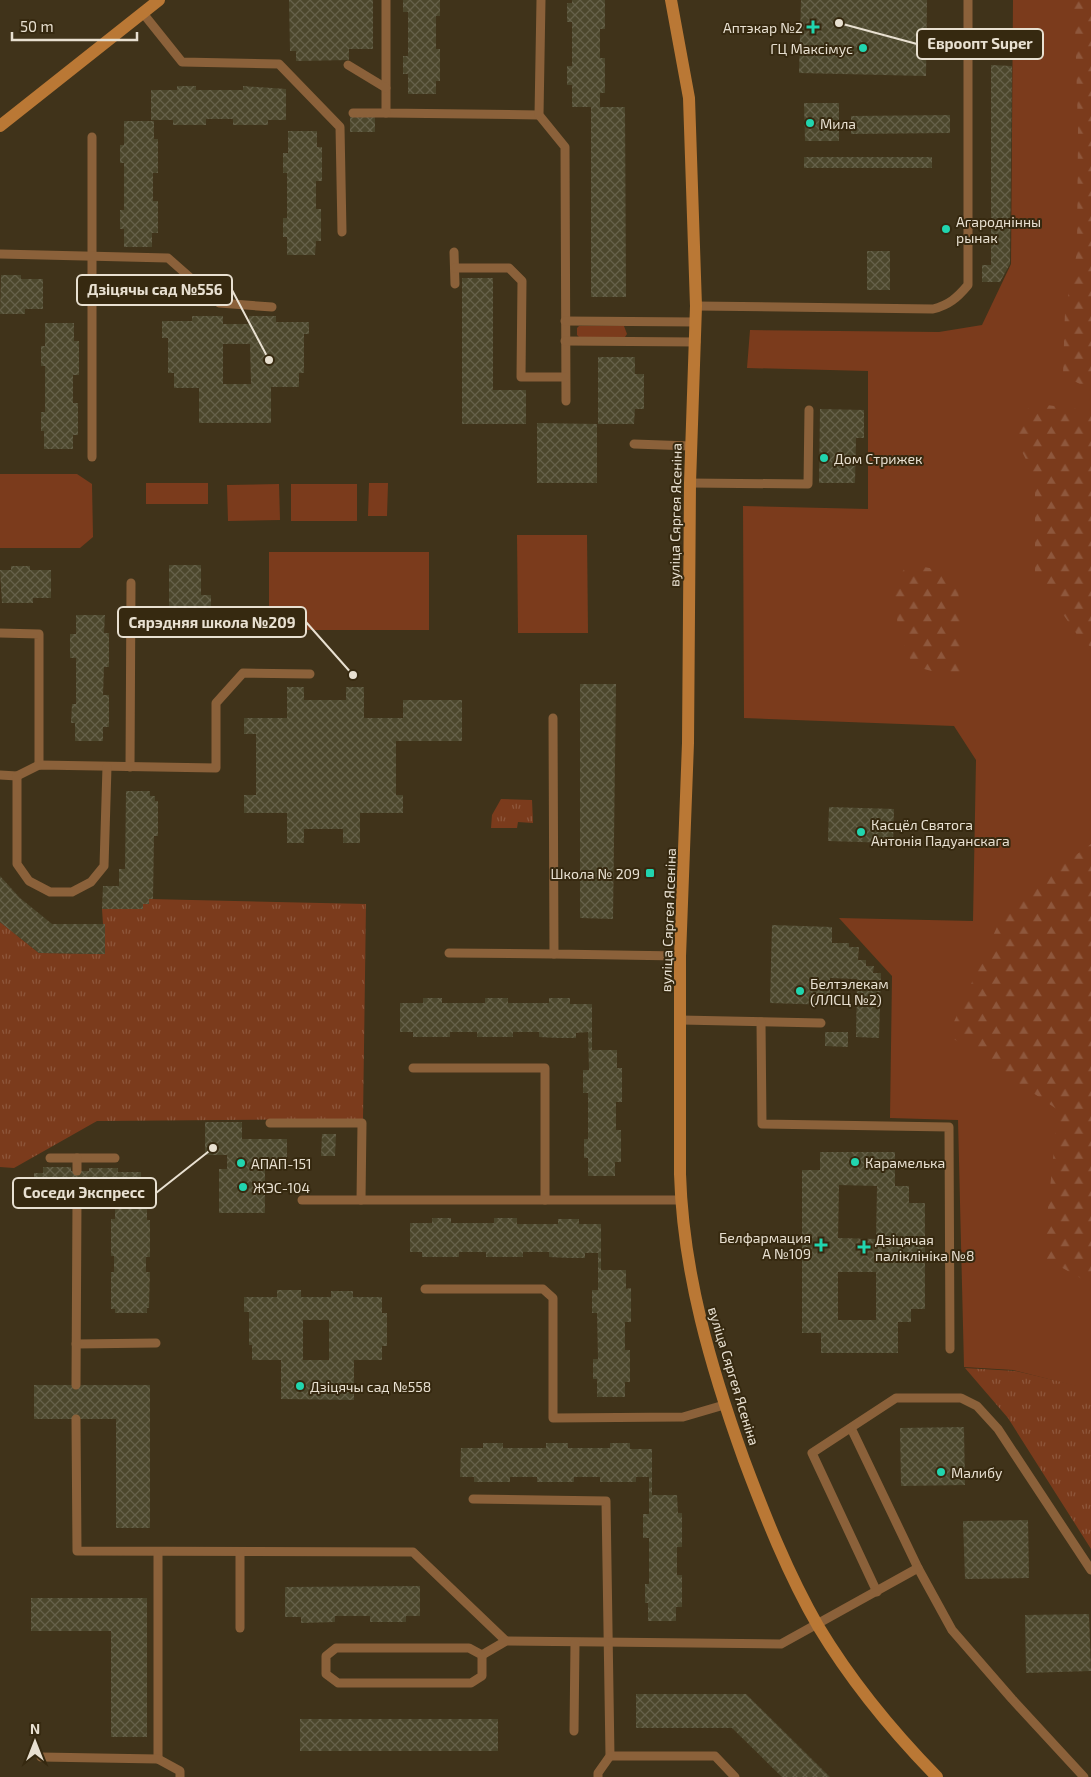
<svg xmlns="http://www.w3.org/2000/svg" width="1091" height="1777" font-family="'Exo 2',sans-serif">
<defs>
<pattern id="forest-firs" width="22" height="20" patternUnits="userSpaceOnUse" patternTransform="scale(1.25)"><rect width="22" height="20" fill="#7b3b1c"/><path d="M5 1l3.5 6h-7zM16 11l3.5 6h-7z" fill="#8e573c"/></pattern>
<pattern id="park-tufts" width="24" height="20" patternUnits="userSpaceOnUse" patternTransform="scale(1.25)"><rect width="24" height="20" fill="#7b3b1c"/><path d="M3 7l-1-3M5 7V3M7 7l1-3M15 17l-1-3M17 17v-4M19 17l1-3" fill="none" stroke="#8e573c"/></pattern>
<pattern id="building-cross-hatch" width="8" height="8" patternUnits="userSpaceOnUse" patternTransform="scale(1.25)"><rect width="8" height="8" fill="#4c472c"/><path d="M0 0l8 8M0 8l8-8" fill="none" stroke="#66614a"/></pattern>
</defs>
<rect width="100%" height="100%" fill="#40331a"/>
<g fill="#7b3b1c">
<path d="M1013 0H1091V1390L1013 1370 964 1367 958 1120 890 1118 892 976 839 918 973 921 976 760 954 726 744 718 743 506 868 509V371L747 368 750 330 939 332 982 325 1011 264Z"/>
<path d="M579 326H624L627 334 625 337H579L577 335V328Z"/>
<path d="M0 474H77L92 484 93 537 80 548H0Z"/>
<rect x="146" y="483" width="62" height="21"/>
<path d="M369 483H388L387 516H368Z"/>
<path d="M279 484 280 520 228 521 227 485Z"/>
<rect x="291" y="484" width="66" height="37"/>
<path d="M517 535H587L588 633H518Z"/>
<rect x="269" y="552" width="160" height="78"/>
</g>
<g fill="url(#forest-firs)">
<path d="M1066 0H1091V390L1063 375 1065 311 1077 252 1078 130 1075 26Z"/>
<path d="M1032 403 1091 411V647L1080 639 1035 573V478L1012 431Z"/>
<path d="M907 564 957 573 965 680 913 666 898 629 894 587Z"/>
<path d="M1091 844V1284L1043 1257 1058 1110 948 1035 1007 905Z"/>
</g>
<g fill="url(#park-tufts)">
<path d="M501 799 532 800 533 823 518 822 517 828H491L492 815Z"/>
<path d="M149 899 366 904 363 1119 97 1121 14 1168 0 1167V922L39 953 105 954 102 909H143V904Z"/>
<path d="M965 1368 1016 1371 1091 1389V1549L1008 1418Z"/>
</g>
<g fill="url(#building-cross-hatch)" fill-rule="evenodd">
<path d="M289 0H373V49H349V60L296 61V51H290Z"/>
<path d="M403 0H440V16H436V49H440V81H436V94H408V74H403V56H408V12H403Z"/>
<path d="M572 0H605V29H600V58H605V93H600V107H625L626 297H591V107H572V85H567V66H572V22H567V3H572Z"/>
<path d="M801 0H927L926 76 799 73Z"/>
<path d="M991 65 1012 66 1010 264 1000 282H982V265H991Z"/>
<path d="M177 86H196V90H243V86L286 89V120H268V125H233V119H206V125H173V120H151V90H177Z"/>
<path d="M804 103H839V141H805Z"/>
<path d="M950 115V133L851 134V116Z"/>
<path d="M375 116V132H350V117Z"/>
<path d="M124 121H154V139H158V173H153V201H158V233H152V247H124V229H120V210H124V163H120V145H124Z"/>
<path d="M288 131H317V147H322V181H316V209H321V241H316L315 255H287V237H283V218H287V173H283V153H288Z"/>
<rect x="804" y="157" width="128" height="11"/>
<rect x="867" y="251" width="23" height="39"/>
<path d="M1 275H21V279H43V309H25V314H0Z"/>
<path d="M462 278H493V390H526V424H462Z"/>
<path d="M192 316H223V324H249V316H276V322H309V334H304V373H299V387H271V423H199V388H174V373H168V338H162V321H192ZM223 344H250L251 384H223Z"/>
<path d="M45 323H74V341H79V375H73V403H78V435H73V449H44V431H41V412H45V366H41V346H45Z"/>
<path d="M598 357H635V374H644V409H635L634 424H598Z"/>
<path d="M820 409 864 410V438H856L855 483H819Z"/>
<path d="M537 423 597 424V483H537Z"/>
<path d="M169 565H201V595H211V622H169Z"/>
<path d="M11 566H30V570H51V598H33V603H2L0 570H11Z"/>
<path d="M76 615H105L104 633H109V667H104L103 695H109V727H103V741H75V723H71L72 704H76V658H70V634H76Z"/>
<path d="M580 684H616L613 919 580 918Z"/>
<path d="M287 687H304V700H346V687H364V718H403V700H462V741H396V795H403V813H360V843H343V829H304V843H287V813H244V795H256V734H244V718H287Z"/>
<path d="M126 791H150V796H155V801H158V836H154L153 899H149V904H143V909H102L103 886H119V869H125Z"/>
<path d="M829 807 894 809 893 843 828 841Z"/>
<path d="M0 876 20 898 52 924H105V954L39 953 0 922Z"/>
<path d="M772 925 832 927V943H849V947H859L858 960H866V966H874L873 973H881L879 1038 856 1037 857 979 830 978V1005L770 1003Z"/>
<path d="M423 998H442V1003H485V998H508V1003H549V998H570V1004H592V1050H617V1068H622V1102H616V1130H621V1162H615V1176H588V1158H584V1139H588V1093H583V1070H589L588 1032 576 1033V1038H559L539 1037V1032H513V1037H477V1032H450V1037H413V1032H400V1003H423Z"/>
<path d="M825 1032H848V1047L825 1046Z"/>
<path d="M205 1122H242V1139H287V1169H265V1213H219V1169H227V1155H205Z"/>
<path d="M322 1134H336L335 1156H321Z"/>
<path d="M820 1152H895V1186H909V1203H925V1309H911V1322H898V1353H821V1333H802V1170H820ZM839 1185 877 1186 876 1239 838 1238ZM838 1272H876V1320H838Z"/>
<path d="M43 1167H71V1171H89V1168H118V1172H141V1188H147V1220H150V1257H146V1272H150L149 1308H147V1313H115V1309H111V1272H114V1256H111V1219H115V1205H87V1200H73L72 1205H42V1199H34V1173H43Z"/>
<path d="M432 1218H451V1223H494V1218H517V1224H558V1219H579V1224H601V1270H626V1289L631 1288V1322H625V1350H630V1382H625V1397H597V1379H593V1359H598L597 1313H592V1290H598V1253H585V1258H570L549 1257V1252H523V1257H486V1252H459V1257H422V1252H410V1223H432Z"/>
<path d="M277 1290H301V1297H331V1291H353V1297H382V1313H387V1346H382V1360H354V1400L281 1399V1360H252V1345H249V1312H244V1297H277ZM303 1320H329V1360H303Z"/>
<path d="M34 1385H150V1528H116V1419H34Z"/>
<path d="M964 1427 965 1485 901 1486 900 1428Z"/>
<path d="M483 1443H503V1448H546V1443H568V1448H610V1443H630V1449H652V1495H677L678 1513H682V1547H677V1575H682V1607H676V1621H648V1603H645V1584H649V1538H643V1514H649V1477H636V1482H600V1477H574V1482H537V1477H510V1482H474V1477H460L461 1448H483Z"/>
<path d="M1028 1520 1029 1578 965 1579 963 1521Z"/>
<path d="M420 1586V1616H406V1622H370V1616H335V1622L301 1623V1617H285V1587Z"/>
<path d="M31 1598H147V1737H111V1631H31Z"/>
<path d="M1089 1614 1091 1671 1026 1673 1025 1615Z"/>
<path d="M636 1694H746L830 1777H782L732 1728H636Z"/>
<rect x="300" y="1719" width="198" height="32"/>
</g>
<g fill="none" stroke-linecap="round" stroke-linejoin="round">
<g stroke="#8b613a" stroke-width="9">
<path d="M386 0V113L539 115"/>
<path d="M541 0 539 115 565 147 566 401"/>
<path d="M142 12 182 62 279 64 340 127 342 232"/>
<path d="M348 65 386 88"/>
<path d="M353 113H386"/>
<path d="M92 137V457"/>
<path d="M454 252 455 284"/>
<path d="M0 254 168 258 219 303 272 307"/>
<path d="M455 268H509L522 281 521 377H565"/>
<path d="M696 306 933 309C949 305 957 298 968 285V0"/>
<path d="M565 321 696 322"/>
<path d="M565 341 696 342"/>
<path d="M634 444 691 446"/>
<path d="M690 483 808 484 809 410"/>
<path d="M0 633 39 634V765"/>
<path d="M553 718 554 954 680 956"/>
<path d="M130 767 131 583"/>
<path d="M0 775 17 776 39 765 216 768V703L243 673 310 674"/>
<path d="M17 776V864L29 881 50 892H72L91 882 104 866 107 767"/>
<path d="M449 953 554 954"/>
<path d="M681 1020 821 1023"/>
<path d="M761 1022 762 1124 949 1127 950 1349"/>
<path d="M413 1068H545V1200"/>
<path d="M270 1123H362L361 1200"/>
<path d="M50 1158H115"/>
<path d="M77 1158V1171"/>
<path d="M302 1200H681"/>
<path d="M425 1289H543L553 1298V1418L683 1417 724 1405"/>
<path d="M76 1344 156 1343"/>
<path d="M76 1385 77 1200"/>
<path d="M76 1419 77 1551 413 1552 506 1641"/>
<path d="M851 1428 918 1568 952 1630 1012 1699 1084 1777"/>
<path d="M473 1499 606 1501 610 1756 598 1773V1777"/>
<path d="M158 1552V1759"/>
<path d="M240 1552V1628"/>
<path d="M877 1592 812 1453 896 1398H961L977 1406 998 1429 1091 1570"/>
<path d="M336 1648H469L482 1655V1676L471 1683H338L326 1674V1656Z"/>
<path d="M482 1655 506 1641 781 1644 918 1568"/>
<path d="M574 1731 575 1643"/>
<path d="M610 1756H715L735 1777"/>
<path d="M41 1757 158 1759 180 1771V1777"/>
</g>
<g stroke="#ba7835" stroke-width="12">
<path d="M671 0 689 98 696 306 690 483 688 743 680 956V1174C683 1273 711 1368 744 1460 765 1516 788 1574 818 1626 851 1681 892 1731 937 1777"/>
<path d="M0 126 159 0"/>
</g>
</g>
<g fill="#21d5af" stroke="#362910" stroke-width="2">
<path d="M810.5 19.5h5v5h5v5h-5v5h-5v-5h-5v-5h5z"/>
<circle cx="863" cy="48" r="5"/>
<circle cx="810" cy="123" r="5"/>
<circle cx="946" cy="229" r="5"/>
<circle cx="824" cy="458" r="5"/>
<circle cx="861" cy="832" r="5"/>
<rect x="645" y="868" width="10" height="10" rx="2.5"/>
<circle cx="800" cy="991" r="5"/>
<circle cx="855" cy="1162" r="5"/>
<circle cx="241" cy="1163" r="5"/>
<circle cx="243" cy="1187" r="5"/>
<path d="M818.5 1237.5h5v5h5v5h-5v5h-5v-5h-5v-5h5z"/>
<path d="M861.5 1239.5h5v5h5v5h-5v5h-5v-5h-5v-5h5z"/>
<circle cx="300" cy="1386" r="5"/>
<circle cx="941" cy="1472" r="5"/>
</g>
<g text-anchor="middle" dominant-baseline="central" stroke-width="4" stroke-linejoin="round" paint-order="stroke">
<g font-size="14" fill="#e8e0d1" stroke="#362910" text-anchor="start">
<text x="803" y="27" text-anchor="end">Аптэкар №2</text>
<text x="853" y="48" text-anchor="end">ГЦ Максімус</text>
<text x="820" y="123">Мила</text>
<text x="956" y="221">Агароднінны<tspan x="956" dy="16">рынак</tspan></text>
<text x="834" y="458">Дом Стрижек</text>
<text x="871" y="824">Касцёл Святога<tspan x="871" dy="16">Антонія Падуанскага</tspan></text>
<text x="640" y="873" text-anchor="end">Школа № 209</text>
<text x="810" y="983">Белтэлекам<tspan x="810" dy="16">(ЛЛСЦ №2)</tspan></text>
<text x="865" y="1162">Карамелька</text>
<text x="251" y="1163">АПАП-151</text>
<text x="253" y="1187">ЖЭС-104</text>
<text x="811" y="1237" text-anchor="end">Белфармация<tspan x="811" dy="16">А №109</tspan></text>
<text x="875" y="1239">Дзіцячая<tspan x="875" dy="16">паліклініка №8</tspan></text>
<text x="310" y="1386">Дзіцячы сад №558</text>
<text x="951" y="1472">Малибу</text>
</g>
<g font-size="14" fill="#e8e0d1" stroke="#362910">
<text transform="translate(675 515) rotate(-89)">вуліца Сяргея Ясеніна</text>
<text transform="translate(668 920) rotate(-88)">вуліца Сяргея Ясеніна</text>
<text transform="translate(734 1376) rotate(73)">вуліца Сяргея Ясеніна</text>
</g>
</g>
<path fill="none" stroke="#e8e0d1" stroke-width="2" d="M839 23L917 44M269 360L232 290M353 675L306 622M213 1148L156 1193"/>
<g fill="#e8e0d1" stroke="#362910" stroke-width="2">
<circle cx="839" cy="23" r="5"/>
<circle cx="269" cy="360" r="5"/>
<circle cx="353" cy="675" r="5"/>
<circle cx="213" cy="1148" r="5"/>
</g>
<g fill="#362910" stroke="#e8e0d1" stroke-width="2">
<rect x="917" y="29" width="126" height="30" rx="5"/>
<rect x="77" y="275" width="155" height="30" rx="5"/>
<rect x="118" y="607" width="188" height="30" rx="5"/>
<rect x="13" y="1178" width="143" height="30" rx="5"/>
</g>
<g font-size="15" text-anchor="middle" font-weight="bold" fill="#e8e0d1">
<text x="980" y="49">Евроопт Super</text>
<text x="155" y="295">Дзіцячы сад №556</text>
<text x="212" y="628">Сярэдняя школа №209</text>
<text x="84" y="1198">Соседи Экспресс</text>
</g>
<g transform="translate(35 1742)" stroke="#362910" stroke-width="4" paint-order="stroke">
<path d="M0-4L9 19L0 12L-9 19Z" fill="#e8e0d1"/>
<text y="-8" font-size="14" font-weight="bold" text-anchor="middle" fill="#e8e0d1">N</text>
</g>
<path d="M12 32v8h125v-8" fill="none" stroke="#e8e0d1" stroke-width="2.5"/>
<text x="20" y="32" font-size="15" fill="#e8e0d1" stroke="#362910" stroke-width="4" paint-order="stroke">50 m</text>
</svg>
